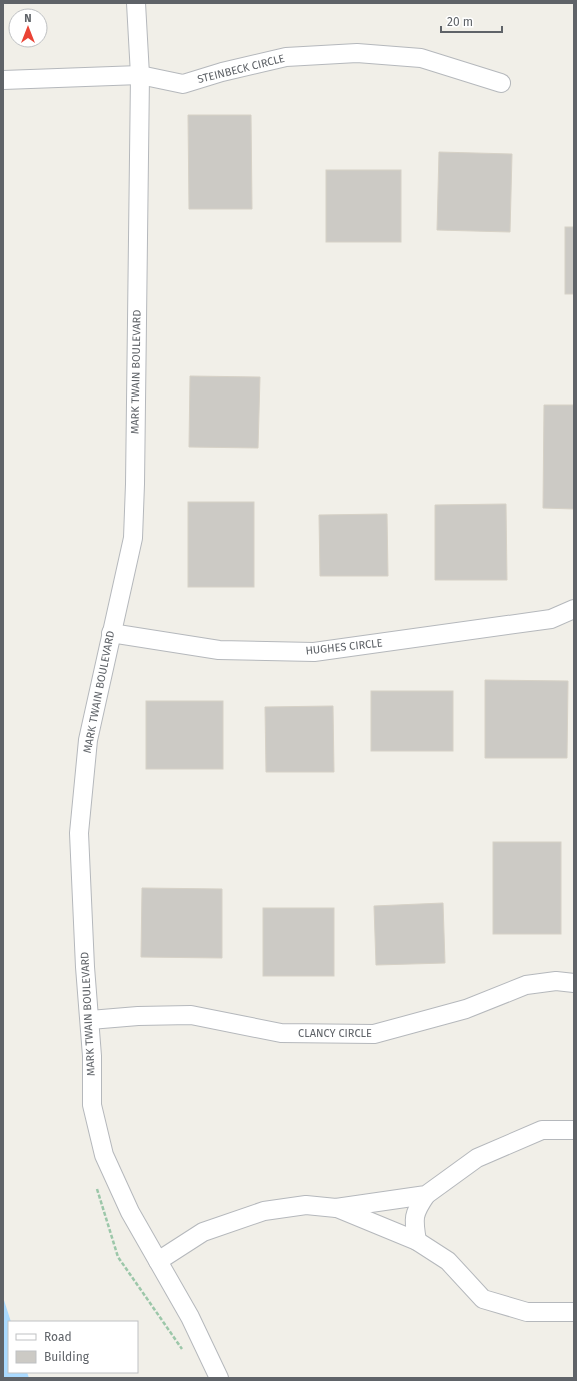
<svg xmlns="http://www.w3.org/2000/svg" width="577" height="1381" font-family="'Fira Sans',sans-serif">
<rect width="100%" height="100%" fill="#f1efe8"/>
<path fill="#aadaff" d="M3 1297 11 1322H9V1372H27L29 1378H3Z"/>
<g fill="#cccac5" stroke="#d6d1c6">
<path d="M188 115H251L252 209H189Z"/>
<path d="M439 152 512 154 510 232 437 230Z"/>
<rect x="326" y="170" width="75" height="72"/>
<rect x="565" y="227" width="9" height="67"/>
<path d="M190 376 260 377 258 448 189 447Z"/>
<path d="M544 405H574V509L543 508Z"/>
<rect x="188" y="502" width="66" height="85"/>
<path d="M506 504 507 580H435V505Z"/>
<path d="M387 514 388 576H320L319 515Z"/>
<path d="M485 680 568 681 567 758H485Z"/>
<rect x="371" y="691" width="82" height="60"/>
<rect x="146" y="701" width="77" height="68"/>
<path d="M333 706 334 772H266L265 707Z"/>
<rect x="493" y="842" width="68" height="92"/>
<path d="M142 888 222 889V958L141 957Z"/>
<path d="M443 903 445 963 376 965 374 906Z"/>
<rect x="263" y="908" width="71" height="68"/>
</g>
<g fill="none" stroke-linecap="round" stroke-linejoin="round">
<g stroke="#b5b8bc" stroke-width="20">
<g id="street">
<path d="M136 3 140 75 135 484 133 538 88 740 79 833 85 967 92 1056V1105L104 1155 130 1212 190 1317 219 1378"/>
<path d="M3 80 140 75 183 84 222 72 286 57 357 53 421 58 501 83"/>
<path d="M111 633 219 650 314 652 551 619 574 609"/>
<path d="M90 1020 138 1016 191 1015 281 1033 374 1034 466 1009 526 985 556 981 574 983"/>
<path d="M337 1208 417 1241 448 1261 483 1299 527 1312H574"/>
<path d="M417 1241C413 1218 413 1214 426 1195"/>
<path d="M158 1261 203 1232 264 1211 306 1205 336 1208 426 1195 477 1158 542 1130H574"/>
</g>
</g>
<path stroke="#9cc7a9" stroke-width="2.5" stroke-dasharray="4 2" stroke-linecap="butt" d="M97 1189 118 1257 182 1349"/>
<use href="#street" stroke="#fff" stroke-width="18"/>
</g>
<g text-anchor="middle" dominant-baseline="central" stroke-width="4" stroke-linejoin="round" paint-order="stroke">
<g font-size="11" fill="#5f6368" stroke="#fff">
<text transform="translate(241 69) rotate(-14)">STEINBECK CIRCLE</text>
<text transform="translate(136 372) rotate(-89)">MARK TWAIN BOULEVARD</text>
<text transform="translate(344 647) rotate(-6)">HUGHES CIRCLE</text>
<text transform="translate(99 692) rotate(-79)">MARK TWAIN BOULEVARD</text>
<text transform="translate(88 1014) rotate(-93)">MARK TWAIN BOULEVARD</text>
<text x="335" y="1033">CLANCY CIRCLE</text>
</g>
</g>
<rect width="577" height="1381" fill="none" stroke="#5f6368" stroke-width="8"/>
<rect x="8" y="1321" width="130" height="52" fill="#ffffff" stroke="#bfc1c3"/>
<rect x="16" y="1334" width="20" height="6" fill="#ffffff" stroke="#bfc1c3"/>
<text x="44" y="1341" font-size="12" fill="#5f6368">Road</text>
<rect x="16" y="1351" width="20" height="12" fill="#cccac5" stroke="#bfc1c3"/>
<text x="44" y="1361" font-size="12" fill="#5f6368">Building</text>
<g transform="translate(28 28)"><circle r="19" fill="#ffffff" stroke="#bfc1c3"/>
<path d="M0-3L7 15L0 10L-7 15Z" fill="#ea4335"/>
<text y="-6" font-size="11" font-weight="bold" text-anchor="middle" fill="#5f6368">N</text>
</g>
<path d="M441 26v6h61v-6" fill="none" stroke="#5f6368" stroke-width="2"/>
<text x="447" y="26" font-size="12" fill="#5f6368" stroke="#ffffff" stroke-width="3" paint-order="stroke">20 m</text>
</svg>
